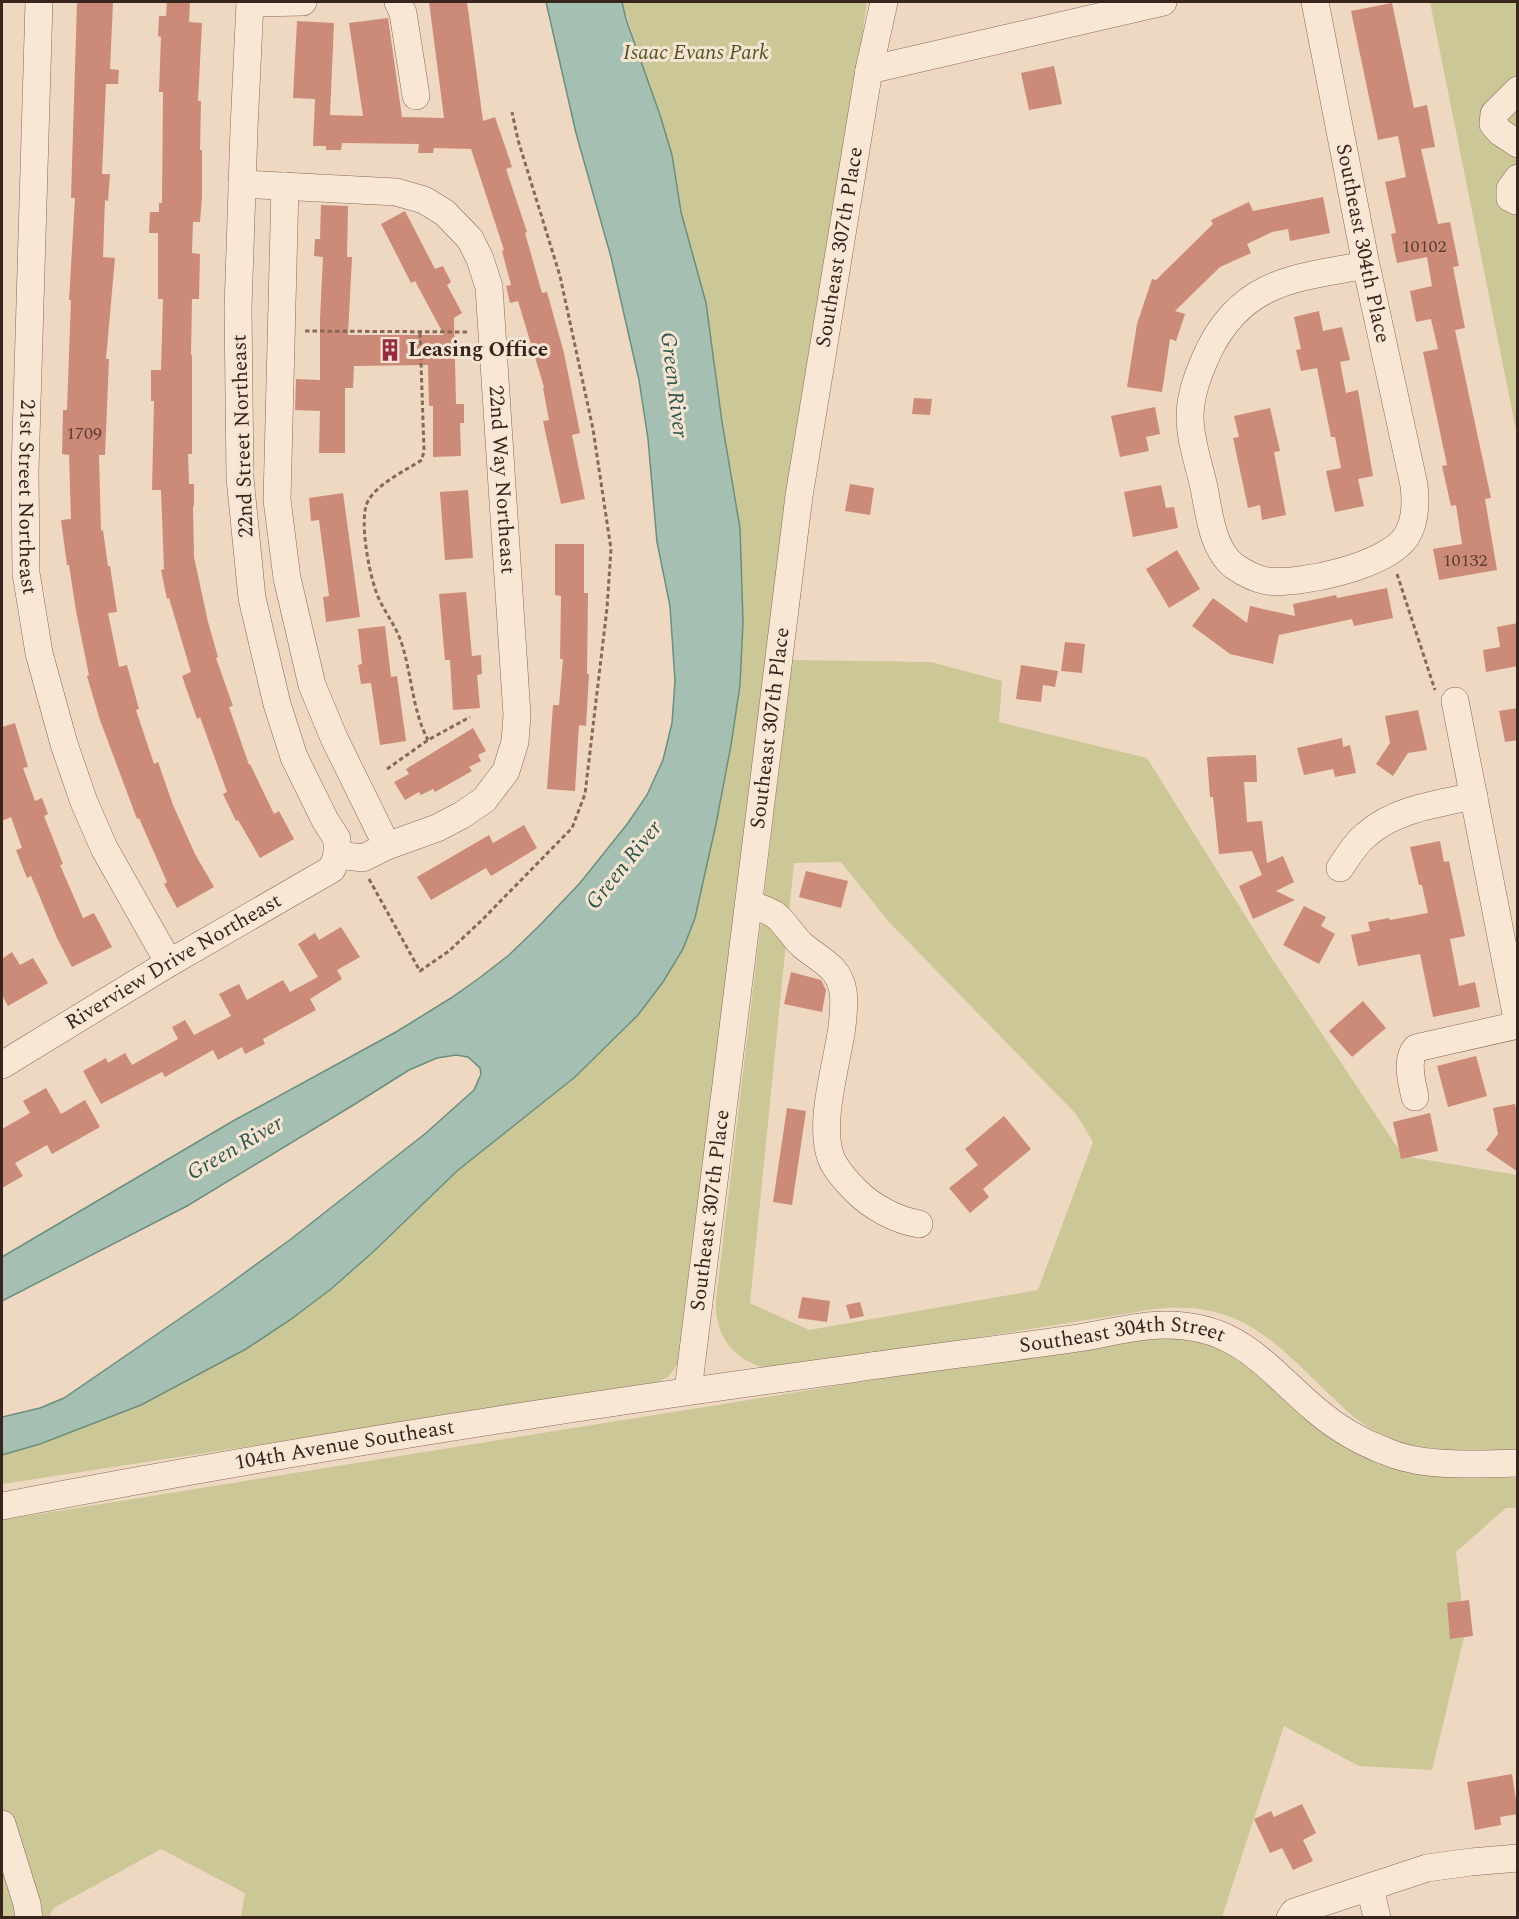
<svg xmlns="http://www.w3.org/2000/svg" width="1519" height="1919" font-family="Spectral,serif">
<rect width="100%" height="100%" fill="#eed8c2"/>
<g fill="#ccc796" fill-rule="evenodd">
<path d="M622 2H867L678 1364 668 1377 652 1385 2 1484V1455L40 1444 141 1405 246 1349 290 1320 331 1289 373 1252 457 1171 575 1077 638 1015 663 982 683 949 716 824 731 745 740 685 743 622 740 528 722 422 706 303 681 212 672 155Z"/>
<path d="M1430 2H1517V435Z"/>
<path d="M792 660 931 662 1002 681 999 722 1147 758 1271 957 1403 1156 1517 1175V1457C1468 1456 1414 1455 1370 1428 1354 1419 1342 1406 1328 1393 1272 1339 1239 1300 1155 1309L773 1370C736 1363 714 1338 716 1300ZM841 862 889 922 1076 1114 1093 1142 1038 1290 809 1330 750 1303 794 863Z"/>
<path d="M1171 1332 1203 1339 1455 1477 1517 1478V1508H1506L1456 1552 1465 1633 1432 1770 1359 1766 1284 1726 1222 1917H241L245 1893 161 1849 54 1908 49 1917 2 1918V1520Z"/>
</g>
<path fill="#a5c0b2" stroke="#6c8e7e" stroke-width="1.5" d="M546 2H622L626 19 660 115 672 155 681 212 706 303 722 422 740 528 743 622 740 685 731 745 716 824 695 918 683 949 663 982 638 1015 575 1077 457 1171 373 1252 331 1289 290 1320 246 1349 141 1405 40 1444 2 1455V1417L40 1408 64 1398 217 1293 291 1239 426 1133 474 1090 481 1074 480 1068 468 1057 456 1055 437 1058 409 1070 355 1104 187 1206 2 1301V1257L233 1121 396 1032 451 998 478 979 509 955 541 924 580 883 628 823 647 795 663 760 672 723 675 681 670 606 657 542 648 439 639 380 611 257 576 133Z"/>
<g fill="#cc8a78">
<path d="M77 2 113 3 110 69 119 70 118 84H106L102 174H110L108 201 105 200 103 257 115 258 106 359H109L105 455H99L101 531 103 530 108 566H110L117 612 108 613 119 667 127 665 139 709 136 710 154 764 158 762 173 805 195 854 214 887 177 908 164 884 167 882 139 818 137 819 100 720 87 676 89 675 76 611 69 565H67L61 520 71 519 69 455 62 454 63 410H67L71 300H69L75 198H71Z"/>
<path d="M167 2H190L189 22 202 23 198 101H201L200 150H202V197L200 222H193L192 253 200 254 199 299H192L191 355H192V454H188L189 484H194V506H193L194 557 208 622 218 657 216 658 233 706 229 707 249 765 250 764 274 814 279 811 294 839 260 858 238 820 236 821 223 794 227 792 200 717 197 719 182 676 191 672 169 598 167 599 161 570 164 569 161 490H152L154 401H151V370H161L163 299H158V233H149L150 212H159V203H162L163 92H159L161 37 158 36 159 16H166Z"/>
<path d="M429 2H467L483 121 495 117 512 167 506 169 527 232 525 233 542 293 547 292 564 353 580 433 572 435 585 499 561 504 543 421 549 420 543 388 544 387 518 301 510 303 506 286 511 285 502 251 504 250 471 149 434 148 433 153H418L419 144 342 143 341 150H326V146H313L315 99 293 98 297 21 334 23 330 115 363 116 349 23 388 18 402 117 444 118Z"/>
<path d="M1392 3 1414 108 1427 105 1435 147 1421 149 1438 224 1450 222 1459 266 1453 267 1465 328 1455 330 1491 498 1485 499 1497 570 1439 580 1433 549 1462 544 1456 505 1451 506 1442 466 1447 465 1423 352 1438 349 1431 319 1416 322 1410 291 1432 286 1427 257 1397 263 1391 234 1396 233 1385 182 1406 177 1398 136 1378 140 1351 11Z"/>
<path d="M1054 66 1062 104 1029 110 1021 73Z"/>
<path d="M1323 197 1330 233 1290 241 1288 229 1272 232 1247 244 1251 253 1220 267 1175 311 1185 314 1176 341 1170 339 1162 392 1127 387 1137 324 1152 279 1156 280 1213 224 1211 220 1249 202 1253 211Z"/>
<path d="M321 205 348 206 347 257H352L348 335H444L415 281 411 283 381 224 405 211 435 269 443 266 451 282 447 285 462 313 454 318 456 404H464V423H460L461 456 433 457V406H429L428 365 354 366 353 388H345V453H319L320 411 295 410 296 379 320 380V319L323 257 314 256 315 239H320Z"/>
<path d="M1319 311 1323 331 1342 327 1350 360 1340 362 1346 393 1358 390 1373 476 1358 479 1364 506 1335 512 1326 471 1341 468 1335 437H1331L1317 368 1301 371 1296 350 1301 349 1294 317Z"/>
<path d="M914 398 932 399 930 415 912 414Z"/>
<path d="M1155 407 1160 434 1146 437 1149 451 1120 457 1111 416Z"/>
<path d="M1270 408 1280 451 1274 452 1286 515 1262 520 1260 505 1248 508 1233 438 1239 437 1234 416Z"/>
<path d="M850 484 874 488 870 515 845 511Z"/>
<path d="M1161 485 1166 508 1174 507 1178 528 1133 537 1124 492Z"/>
<path d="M468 490 473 558 445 560 440 492Z"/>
<path d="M343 493 360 617 326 622 323 597 329 596 319 520 311 521 309 498Z"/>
<path d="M555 544H584V593H588L587 674H589L586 726 579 725 575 791 547 789 553 705H559L563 659H560L561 596 555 595Z"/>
<path d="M1177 550 1200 589 1169 608 1146 569Z"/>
<path d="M1387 588 1393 618 1354 626 1352 619 1279 635 1273 664 1230 654 1192 626 1213 598 1247 623 1250 606 1295 616 1293 604 1336 595 1337 598Z"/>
<path d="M466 592 472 656 481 655 482 674 477 675 480 708 453 710 450 660H445L439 594Z"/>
<path d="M1518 623V666L1486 672 1483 650 1500 647 1497 627Z"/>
<path d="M385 626 391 677 397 676 406 741 380 745 371 683 361 684 358 665 362 664 358 629Z"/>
<path d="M1065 642 1085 644 1082 673 1061 671Z"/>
<path d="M1021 665 1058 671 1055 687 1043 685 1041 702 1016 699Z"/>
<path d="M1518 708V740L1505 742 1499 711Z"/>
<path d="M1418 710 1427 750 1408 753 1393 776 1376 764 1390 743 1385 716Z"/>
<path d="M15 723 28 767 23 768 35 801 42 798 48 814 44 816 63 864 60 865 83 918 94 913 112 947 72 967 57 938 31 876 27 878 16 850 22 848 11 817 2 821V727Z"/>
<path d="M473 728 486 751 478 755 481 761 469 767 472 771 435 792 433 789 421 795 419 792 405 800 394 782 409 774 406 769Z"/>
<path d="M1342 738 1343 747 1350 745 1356 773 1335 777 1333 769 1304 775 1297 748Z"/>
<path d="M1256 755 1257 782H1244L1247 822 1262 821 1267 863 1283 856 1294 882 1276 891 1295 900 1253 919 1239 886 1262 875 1252 851 1219 854 1213 797H1210L1207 757Z"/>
<path d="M524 825 537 848 491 876 486 868 431 900 417 877 489 835 493 843Z"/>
<path d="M1440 841 1444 862 1449 861 1465 936 1450 939 1459 986 1475 982 1480 1007 1433 1017 1420 954 1358 966 1351 935 1370 931 1368 922 1389 918 1390 920 1428 913 1422 885H1419L1410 847Z"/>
<path d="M806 871 848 881 841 908 799 897Z"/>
<path d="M1304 906 1326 917 1321 926 1335 934 1319 964 1283 945Z"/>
<path d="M341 927 360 957 337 970 342 979 310 999 316 1010 263 1039 265 1044 245 1054 242 1047 218 1060 213 1050 165 1077 162 1072 101 1104 83 1071 106 1058 108 1063 125 1053 132 1065 178 1039 172 1027 185 1020 194 1035 231 1016 219 994 239 984 247 1000 283 980 290 992 318 977 298 944 315 933 319 940Z"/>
<path d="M12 952 20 965 33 958 48 983 8 1006 2 995V959Z"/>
<path d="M791 972 821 980 826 990 822 1012 784 1004Z"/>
<path d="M1363 1001 1386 1028 1352 1057 1329 1031Z"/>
<path d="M1476 1056 1487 1096 1448 1107 1437 1066Z"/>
<path d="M46 1088 61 1114 85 1100 100 1127 52 1154 47 1145 15 1163 23 1176 2 1188V1129L30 1113 23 1101Z"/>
<path d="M1515 1104 1518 1118V1172L1486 1150 1498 1134 1493 1108Z"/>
<path d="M787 1108 806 1111 792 1205 773 1202Z"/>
<path d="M1430 1113 1438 1151 1401 1159 1393 1122Z"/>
<path d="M1004 1116 1031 1149 983 1189 989 1197 970 1213 949 1188 978 1165 965 1149Z"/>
<path d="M802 1297 830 1301 827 1322 798 1318Z"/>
<path d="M860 1302 864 1316 850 1319 846 1305Z"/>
<path d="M1469 1600 1473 1636 1450 1639 1447 1603Z"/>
<path d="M1512 1774 1518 1814 1500 1817 1501 1825 1475 1830 1467 1782Z"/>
<path d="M1302 1804 1316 1833 1303 1840 1313 1861 1293 1870 1282 1848 1270 1853 1254 1819 1271 1811 1274 1817Z"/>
</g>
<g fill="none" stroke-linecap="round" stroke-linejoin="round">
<g stroke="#886859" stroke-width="28">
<g id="minor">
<path id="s1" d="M39 2 25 471 26 573 39 653 64 744 84 802 104 848 169 963"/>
<path d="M398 2 403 13 416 96"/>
<path id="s2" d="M1315 2 1366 265 1414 485C1416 502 1416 522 1406 537 1386 566 1301 585 1267 581 1256 579 1244 573 1234 566 1211 548 1209 510 1203 483 1198 462 1190 439 1190 417 1190 394 1199 372 1208 352 1243 280 1296 278 1366 265"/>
<path d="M250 3 303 2"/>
<path d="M869 70 1163 2"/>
<path d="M1518 90 1494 114 1493 124 1500 132 1518 144"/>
<path d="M1518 178 1510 189V198L1516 201 1518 200"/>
<path id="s3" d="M242 184 396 192 424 200 445 213 470 239 480 259 489 287 517 715 515 742 506 771 484 800 462 815 437 828 387 846 363 858 337 855"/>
<path d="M285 186 277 500 287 578 312 685 334 738 387 846"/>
<path d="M1455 701 1518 1024"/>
<path d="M1340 868C1348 856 1355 844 1366 835 1395 809 1437 804 1474 796"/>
<path d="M749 903C757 907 767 910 774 914 785 922 792 936 802 945 818 959 839 966 843 991 845 1003 843 1015 842 1027 837 1064 818 1123 831 1158 836 1170 846 1181 856 1191 872 1207 896 1220 919 1224"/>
<path id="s4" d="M2 1065 169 963 332 869 337 855V839L325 820 294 757 277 704 252 598 240 478 238 309 244 129 250 2"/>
<path d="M1415 1097C1412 1082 1405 1060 1416 1048L1518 1025"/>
<path id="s5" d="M688 1391 799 496 869 70 884 2"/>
<path id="s6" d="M2 1506C283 1452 567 1407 851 1369 927 1358 1003 1349 1078 1338 1106 1334 1136 1325 1164 1325 1239 1324 1266 1368 1317 1411 1336 1427 1361 1442 1385 1451 1423 1468 1476 1464 1518 1463"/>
<path d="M2 1824 27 1904 29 1918"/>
<path d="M1370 1887 1377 1918"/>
<path d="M1290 1918 1294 1912 1427 1868 1471 1862 1518 1858"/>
</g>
</g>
<g stroke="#886859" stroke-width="3" stroke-dasharray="4.5 3" stroke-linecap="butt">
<path d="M305 331 469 332"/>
<path d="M420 333 424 450 422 460C406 470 377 484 368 501 358 519 370 580 379 599 387 616 398 629 403 648 412 678 413 712 428 740"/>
<path d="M1397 574 1435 690"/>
<path d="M387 769 428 740 470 717"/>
<path d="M369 879 420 971 449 951 483 919 572 828 585 794 607 608 611 549 593 429 560 276 518 140 512 112"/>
</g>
<use href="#minor" stroke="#f9e7d5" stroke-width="27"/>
</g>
<defs>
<g id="building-bare" transform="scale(1.8)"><path d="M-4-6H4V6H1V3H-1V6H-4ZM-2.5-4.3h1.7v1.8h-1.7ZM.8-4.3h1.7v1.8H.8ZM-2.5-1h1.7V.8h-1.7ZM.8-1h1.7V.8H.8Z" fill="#962a41" stroke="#f5e4d2" stroke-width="2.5" paint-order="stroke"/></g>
</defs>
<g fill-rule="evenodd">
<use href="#building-bare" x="390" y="350"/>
</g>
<g text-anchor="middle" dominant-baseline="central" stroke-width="6" stroke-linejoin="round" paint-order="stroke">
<g font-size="18" fill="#5c3e34">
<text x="1424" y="246">10102</text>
<text x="84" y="433">1709</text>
<text x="1465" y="560">10132</text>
</g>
<g font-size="21" font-style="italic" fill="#525424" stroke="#f5e4d2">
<text x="696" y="53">Isaac Evans Park</text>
</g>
<g font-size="21" fill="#37251e" stroke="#f5e4d2">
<text stroke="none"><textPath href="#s2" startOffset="246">Southeast 304th Place</textPath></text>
<text stroke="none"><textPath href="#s5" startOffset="1154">Southeast 307th Place</textPath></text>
<text transform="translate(243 436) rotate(-92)">22nd Street Northeast</text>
<text stroke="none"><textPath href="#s3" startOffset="489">22nd Way Northeast</textPath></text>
<text stroke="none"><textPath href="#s1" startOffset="495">21st Street Northeast</textPath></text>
<text stroke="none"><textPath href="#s5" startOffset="668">Southeast 307th Place</textPath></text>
<text stroke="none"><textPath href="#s4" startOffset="200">Riverview Drive Northeast</textPath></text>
<text stroke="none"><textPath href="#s5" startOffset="182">Southeast 307th Place</textPath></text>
<text stroke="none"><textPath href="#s6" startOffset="1134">Southeast 304th Street</textPath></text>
<text stroke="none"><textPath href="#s6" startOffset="348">104th Avenue Southeast</textPath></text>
</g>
<g font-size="21" font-weight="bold" fill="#37251e" stroke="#f5e4d2" text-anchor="start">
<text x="408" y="350">Leasing Office</text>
</g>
<g font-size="22" font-style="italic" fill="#2d574c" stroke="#f5e4d2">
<text transform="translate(674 385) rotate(83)">Green River</text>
<text transform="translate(624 865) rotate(-51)">Green River</text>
<text transform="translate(235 1148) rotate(-30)">Green River</text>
</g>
</g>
<rect width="1519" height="1919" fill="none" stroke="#37251e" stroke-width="6"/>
</svg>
